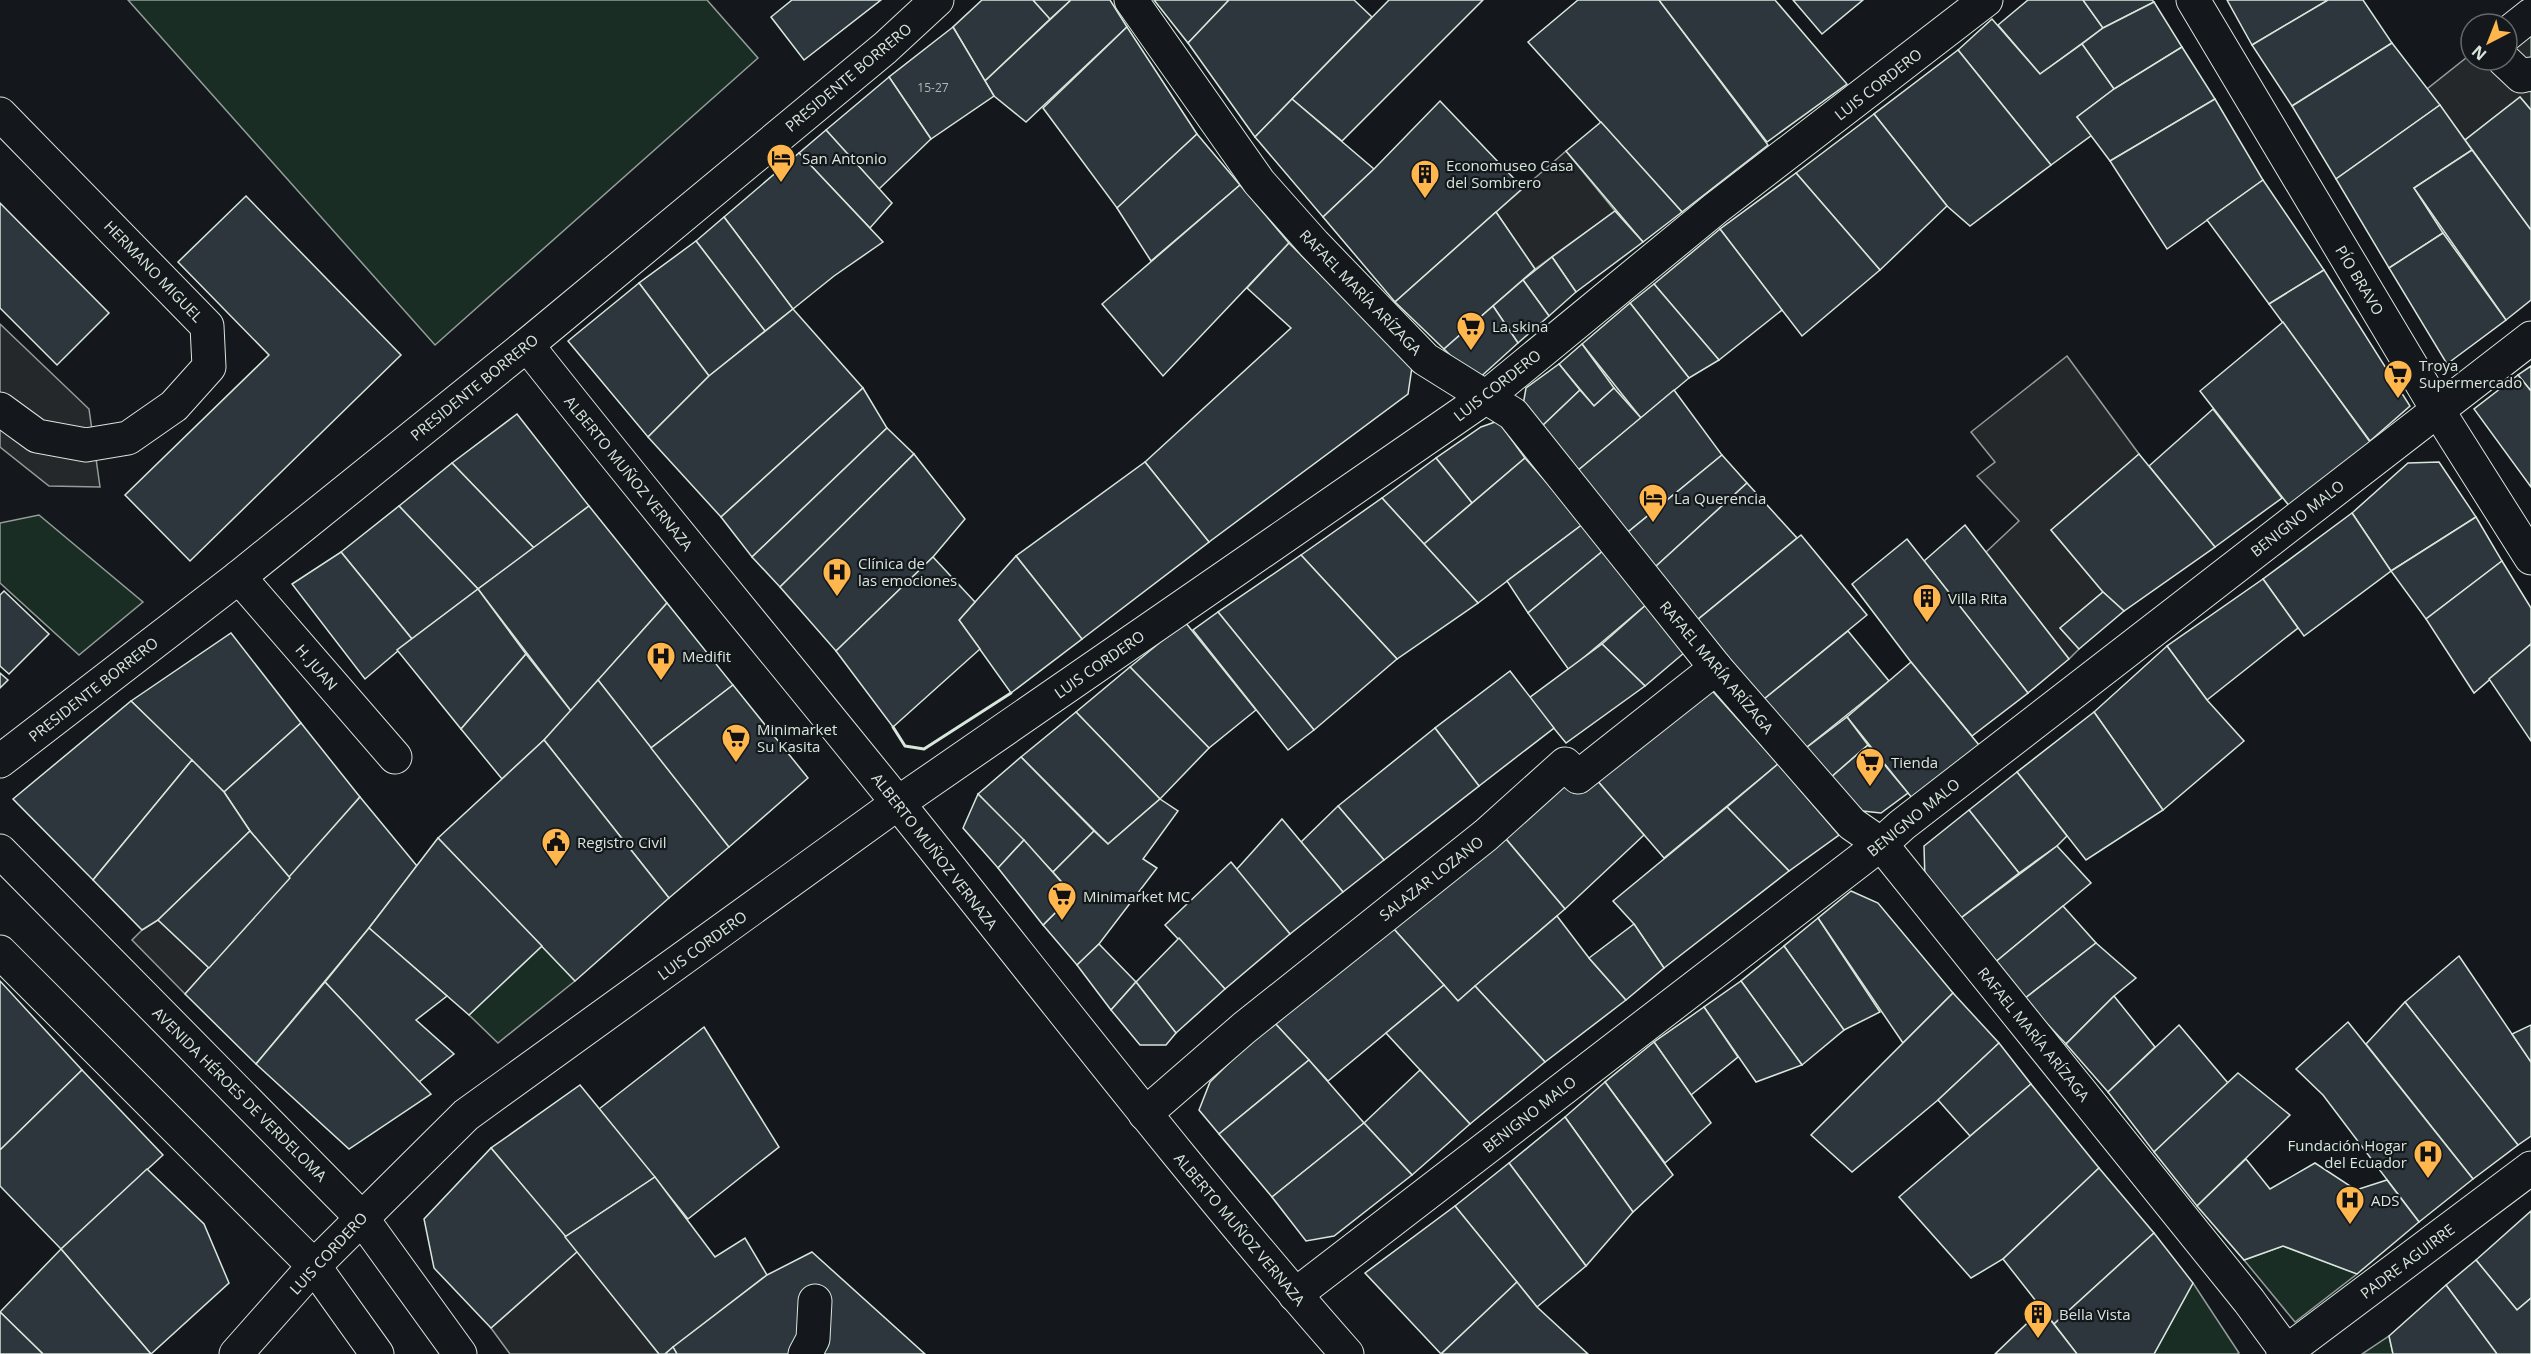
<svg xmlns="http://www.w3.org/2000/svg" width="2531" height="1354" font-family="'Open Sans',sans-serif">
<rect width="100%" height="100%" fill="#14181c"/>
<g fill="#1a2d24" stroke="#939e99" stroke-width="1.5">
<path d="M128 0H707L758 58 435 345Z"/>
<path d="M39 515 143 602 79 655 0 583V523Z"/>
<path d="M542 946 575 981 498 1043 469 1015Z"/>
<path d="M2283 1246 2357 1274 2295 1322 2244 1260Z"/>
<path d="M2193 1283 2239 1353 2237 1354H2154Z"/>
<path d="M2389 1336 2393 1354H2362Z"/>
</g>
<g fill="#24282b" stroke="#939e99" stroke-width="1.5">
<path d="M2531 7V110L2520 97 2465 140 2427 89 2471 54V60H2507Z"/>
<path d="M1566 151 1615 211 1535 269 1496 212Z"/>
<path d="M0 324 89 409 100 487 49 486 0 447Z"/>
<path d="M2067 356 2139 454 2051 530 2103 592 2060 628 2079 649 2069 659 1986 552 2019 521 1977 476 1995 462 1971 432Z"/>
<path d="M158 920 209 968 185 994 132 940 142 930Z"/>
<path d="M578 1251 659 1354H510L491 1328Z"/>
</g>
<g fill="#2c363c" stroke="#d8e6dc" stroke-width="1.5">
<path d="M792 0H881L804 60 771 17Z"/>
<path d="M982 0H1033L1050 19 985 81 953 27Z"/>
<path d="M1033 0H1071L1050 19Z"/>
<path d="M1071 0H1110L1127 27 1026 122 994 96 985 81Z"/>
<path d="M1154 0H1229L1188 43Z"/>
<path d="M1229 0H1354L1372 17 1255 137 1188 43Z"/>
<path d="M1389 0H1483L1342 141 1292 99Z"/>
<path d="M1578 0H1659L1768 145 1682 212 1528 42Z"/>
<path d="M1659 0H1775L1847 84 1767 142Z"/>
<path d="M1793 0H1863L1822 34Z"/>
<path d="M2028 0H2083L2103 28 2040 74 1998 25Z"/>
<path d="M2083 0H2152L2154 2 2103 28Z"/>
<path d="M2227 0H2328L2252 45Z"/>
<path d="M2328 0H2363L2392 43 2292 106 2252 45Z"/>
<path d="M2154 2 2182 47 2114 89 2082 44 2103 28Z"/>
<path d="M1992 19 2040 74 2082 44 2114 89 2077 117 2092 135 2051 165 1958 50Z"/>
<path d="M953 27 994 96 931 139 889 77Z"/>
<path d="M1127 27 1197 134 1117 208 1043 108Z"/>
<path d="M2392 43 2440 105 2336 179 2292 106Z"/>
<path d="M2182 47 2215 99 2110 161 2077 117 2114 89Z"/>
<path d="M1958 50 2051 165 1970 226 1947 206 1874 114Z"/>
<path d="M889 77 931 139 879 189 826 130Z"/>
<path d="M2520 97 2531 110V230L2465 140Z"/>
<path d="M1292 99 1374 169 1323 217 1255 137Z"/>
<path d="M2215 99 2263 180 2167 249 2110 161Z"/>
<path d="M1440 101 1523 188 1395 302 1323 217 1374 169Z"/>
<path d="M2440 105 2472 150 2414 188 2443 233 2389 268 2336 179Z"/>
<path d="M1874 114 1947 206 1880 270 1796 173Z"/>
<path d="M1601 122 1682 212 1643 242 1566 151Z"/>
<path d="M826 130 892 203 870 228 799 153Z"/>
<path d="M1197 134 1240 185 1151 261 1117 208Z"/>
<path d="M2472 150 2531 230V300L2506 320 2414 188Z"/>
<path d="M799 153 883 242 834 276 793 309 724 217Z"/>
<path d="M1796 173 1880 270 1802 336 1720 229Z"/>
<path d="M2263 180 2324 270 2269 304 2207 220Z"/>
<path d="M1240 185 1289 243 1163 376 1102 304Z"/>
<path d="M246 196 401 355 190 561 125 495 269 355 178 262Z"/>
<path d="M0 203 109 313 57 365 0 308Z"/>
<path d="M1615 211 1643 242 1576 292 1552 257Z"/>
<path d="M1496 212 1535 269 1444 349 1395 302Z"/>
<path d="M724 217 793 309 765 331 696 241Z"/>
<path d="M1720 229 1782 310 1719 360 1654 284Z"/>
<path d="M2443 233 2506 320 2447 364 2389 268Z"/>
<path d="M696 241 765 331 709 376 639 283Z"/>
<path d="M1289 243 1412 367 1408 394 1209 542 1145 462 1291 328 1247 288Z"/>
<path d="M1552 257 1576 292 1549 316 1523 280Z"/>
<path d="M2324 270 2410 406 2370 441 2269 304Z"/>
<path d="M1523 280 1549 316 1518 343 1493 306Z"/>
<path d="M639 283 709 376 648 437 568 341Z"/>
<path d="M1654 284 1719 360 1689 378 1630 303Z"/>
<path d="M1630 303 1689 378 1641 418 1582 344Z"/>
<path d="M1493 306 1518 343 1476 381 1444 349Z"/>
<path d="M793 309 863 388 721 517 648 437 709 376Z"/>
<path d="M2283 322 2373 446 2290 507 2200 391Z"/>
<path d="M1582 344 1614 388 1594 406 1559 364Z"/>
<path d="M1559 364 1580 390 1540 428 1523 405 1526 388Z"/>
<path d="M2531 366V391L2518 375Z"/>
<path d="M2518 375 2531 391V487L2474 409Z"/>
<path d="M863 388 887 428 752 557 721 517Z"/>
<path d="M1614 388 1641 418 1576 472 1540 428 1580 390 1594 406Z"/>
<path d="M1674 390 1722 455 1628 532 1576 472Z"/>
<path d="M2213 409 2282 498 2215 547 2149 466Z"/>
<path d="M517 414 589 506 534 548 452 463Z"/>
<path d="M1498 421 1525 458 1472 503 1436 458 1481 427Z"/>
<path d="M887 428 914 454 780 587 752 557Z"/>
<path d="M914 454 965 519 933 557 836 651 780 587Z"/>
<path d="M2139 454 2215 547 2124 611 2103 592 2051 530Z"/>
<path d="M1722 455 1747 483 1654 568 1628 532Z"/>
<path d="M1436 458 1472 503 1424 544 1382 498Z"/>
<path d="M1525 458 1583 524 1478 603 1424 544Z"/>
<path d="M1145 462 1209 542 1082 639 1016 556Z"/>
<path d="M2439 462 2476 517 2391 571 2352 513 2408 463Z"/>
<path d="M452 463 534 548 478 589 399 506Z"/>
<path d="M1747 483 1797 538 1696 621 1654 568Z"/>
<path d="M1382 498 1478 603 1397 659 1301 555Z"/>
<path d="M399 506 478 589 412 639 341 552Z"/>
<path d="M589 506 667 603 571 711 478 589Z"/>
<path d="M2352 513 2391 571 2304 636 2263 579Z"/>
<path d="M2476 517 2502 561 2426 619 2391 571Z"/>
<path d="M1583 524 1604 550 1528 613 1507 581Z"/>
<path d="M1965 525 2069 659 2028 693 1924 561Z"/>
<path d="M1801 535 1867 615 1758 704 1696 621Z"/>
<path d="M1907 539 2028 693 1972 736 1911 662 1852 584Z"/>
<path d="M1604 550 1647 604 1569 670 1528 613Z"/>
<path d="M341 552 412 639 365 679 292 584Z"/>
<path d="M1301 555 1397 659 1314 730 1218 612Z"/>
<path d="M1016 556 1082 639 1011 693 959 620Z"/>
<path d="M933 557 975 602 959 620 980 649 893 727 836 651Z"/>
<path d="M2502 561 2531 608V644L2474 693 2426 619Z"/>
<path d="M2263 579 2298 628 2207 700 2167 646Z"/>
<path d="M478 589 526 654 461 729 397 650Z"/>
<path d="M4 591 49 634 9 674 0 666V595Z"/>
<path d="M2103 592 2124 611 2079 649 2060 628Z"/>
<path d="M667 603 733 685 651 748 598 680Z"/>
<path d="M1647 604 1684 653 1645 686 1602 644Z"/>
<path d="M1218 612 1314 730 1288 750 1193 630Z"/>
<path d="M1185 622 1256 710 1209 748 1130 667Z"/>
<path d="M1848 631 1889 681 1802 751 1758 704Z"/>
<path d="M231 633 301 723 224 792 131 701Z"/>
<path d="M1602 644 1645 686 1566 743 1529 698Z"/>
<path d="M2531 644V741L2489 679Z"/>
<path d="M2167 646 2207 700 2244 741 2163 810 2094 712Z"/>
<path d="M526 654 571 711 544 740 502 779 461 729Z"/>
<path d="M1911 662 1979 745 1912 798 1847 717Z"/>
<path d="M1130 667 1209 748 1160 799 1076 712Z"/>
<path d="M1510 671 1554 728 1479 786 1435 728Z"/>
<path d="M0 673 8 680 0 688Z"/>
<path d="M598 680 729 847 669 898 544 740Z"/>
<path d="M733 685 808 778 729 847 651 748Z"/>
<path d="M1708 686 1778 764 1664 858 1595 778Z"/>
<path d="M131 701 192 760 93 880 13 799Z"/>
<path d="M1076 712 1160 799 1108 844 1021 757Z"/>
<path d="M2094 712 2163 810 2086 860 2017 772Z"/>
<path d="M1847 717 1868 745 1829 779 1802 751Z"/>
<path d="M301 723 360 797 290 878 250 831 224 792Z"/>
<path d="M1435 728 1479 786 1384 860 1338 806Z"/>
<path d="M544 740 669 898 575 981 438 838Z"/>
<path d="M1868 745 1908 793 1881 813 1853 810 1829 779Z"/>
<path d="M1021 757 1094 831 1053 872 978 794Z"/>
<path d="M192 760 224 792 250 831 158 920 142 930 93 880Z"/>
<path d="M1778 764 1839 835 1789 871 1727 807Z"/>
<path d="M2017 772 2067 836 2057 846 2019 873 1969 810Z"/>
<path d="M1595 778 1644 835 1565 909 1506 839 1568 779Z"/>
<path d="M978 794 1024 840 998 868 963 828Z"/>
<path d="M360 797 417 866 369 928 256 1064 185 994Z"/>
<path d="M1160 799 1178 811 1143 859 1157 868 1099 944 1077 965 1043 925 1073 895 1053 872 1094 831 1108 844Z"/>
<path d="M1338 806 1384 860 1343 892 1301 842Z"/>
<path d="M1727 807 1789 871 1664 968 1634 924 1613 901Z"/>
<path d="M1969 810 2019 873 1957 921 1925 881 1924 846Z"/>
<path d="M1282 819 1343 892 1290 934 1236 870Z"/>
<path d="M250 831 290 878 209 968 158 920Z"/>
<path d="M438 838 542 946 469 1015 369 928Z"/>
<path d="M1506 839 1565 909 1458 1001 1393 928Z"/>
<path d="M1024 840 1073 895 1043 925 998 868Z"/>
<path d="M2057 846 2091 883 1993 964 1957 921Z"/>
<path d="M1231 862 1290 934 1225 989 1165 925Z"/>
<path d="M1851 891 1878 903 1953 993 1903 1043 1818 918Z"/>
<path d="M2063 906 2096 943 2024 999 1993 964Z"/>
<path d="M1557 916 1589 958 1626 1000 1545 1062 1475 986Z"/>
<path d="M1818 918 1880 1012 1844 1030 1784 946Z"/>
<path d="M1634 924 1664 968 1626 1000 1589 958Z"/>
<path d="M369 928 447 996 416 1020 454 1054 419 1082 325 982Z"/>
<path d="M1393 928 1444 985 1328 1081 1272 1020Z"/>
<path d="M1179 938 1225 989 1176 1033 1136 982Z"/>
<path d="M2096 943 2136 978 2114 996 2066 1044 2024 999Z"/>
<path d="M1099 944 1136 982 1111 1010 1077 965Z"/>
<path d="M1784 946 1844 1030 1802 1065 1741 981Z"/>
<path d="M2459 956 2531 1062V1136L2518 1145 2405 1002Z"/>
<path d="M0 981 82 1070 0 1150Z"/>
<path d="M1741 981 1802 1065 1756 1082 1704 1007Z"/>
<path d="M325 982 431 1094 349 1149 256 1064Z"/>
<path d="M1136 982 1176 1033 1166 1045H1140L1111 1010Z"/>
<path d="M1444 985 1458 1001 1475 986 1545 1062 1470 1124 1386 1033Z"/>
<path d="M1953 993 1999 1043 1938 1100 1852 1172 1811 1135Z"/>
<path d="M2114 996 2155 1047 2108 1092 2066 1044Z"/>
<path d="M2405 1002 2518 1145 2473 1179 2366 1044Z"/>
<path d="M1704 1007 1738 1057 1691 1095 1654 1042Z"/>
<path d="M1272 1020 1309 1060 1219 1134 1199 1110 1210 1082Z"/>
<path d="M2348 1022 2473 1179 2419 1222 2323 1095 2296 1069Z"/>
<path d="M2179 1025 2228 1083 2154 1152 2108 1092Z"/>
<path d="M2531 1025V1062L2512 1034Z"/>
<path d="M704 1027 779 1147 688 1219 599 1109Z"/>
<path d="M1654 1042 1711 1123 1665 1163 1605 1082Z"/>
<path d="M1999 1043 2031 1084 1970 1136 1938 1100Z"/>
<path d="M1309 1060 1364 1123 1272 1197 1219 1134Z"/>
<path d="M82 1070 163 1155 61 1249 0 1186V1150Z"/>
<path d="M1420 1070 1470 1124 1412 1175 1364 1123Z"/>
<path d="M2238 1073 2290 1115 2197 1206 2154 1152Z"/>
<path d="M1605 1082 1673 1175 1633 1212 1565 1117Z"/>
<path d="M2031 1084 2099 1168 2003 1259 1971 1278 1899 1197Z"/>
<path d="M580 1085 655 1177 565 1237 491 1148Z"/>
<path d="M1565 1117 1633 1212 1586 1266 1509 1163Z"/>
<path d="M1364 1123 1412 1175 1334 1236 1306 1241 1272 1197Z"/>
<path d="M491 1148 578 1251 491 1328 434 1268 424 1219Z"/>
<path d="M2246 1159 2270 1189 2315 1163 2356 1190 2387 1180 2419 1222 2357 1274 2283 1246 2244 1260 2197 1206Z"/>
<path d="M1509 1163 1586 1266 1537 1307 1455 1206Z"/>
<path d="M2099 1168 2154 1233 2054 1324 2003 1259Z"/>
<path d="M147 1169 204 1224 229 1283 151 1354 61 1249Z"/>
<path d="M655 1177 715 1257 745 1238 767 1275 665 1354H659L565 1237Z"/>
<path d="M1455 1206 1517 1282 1441 1354 1365 1273Z"/>
<path d="M2531 1211V1298L2517 1310 2476 1260Z"/>
<path d="M2154 1233 2193 1283 2154 1354H2077L2054 1324Z"/>
<path d="M61 1249 151 1354H152H43L0 1312Z"/>
<path d="M812 1252 925 1354H677L673 1347 767 1275Z"/>
<path d="M2476 1260 2517 1310 2531 1298V1354H2497L2446 1285Z"/>
<path d="M1517 1282 1537 1307 1588 1354H1441Z"/>
<path d="M2446 1285 2497 1354H2393L2389 1336Z"/>
<path d="M2042 1309 2077 1354H1995Z"/>
<path d="M0 1312 43 1354H0Z"/>
<path d="M673 1347 677 1354H665Z"/>
</g>
<g fill="none" stroke-linecap="round" stroke-linejoin="round">
<g stroke="#d8e6dc" stroke-width="35">
<g id="minor">
<path d="M1131 0 1259 182 1314 244 1425 359 1513 414 1716 668 1852 824 1881 844 2249 1301 2288 1354"/>
<path d="M2193 0 2437 409 2531 558"/>
<path d="M2507 34 2531 15"/>
<path d="M2504 60 2521 76 2531 74"/>
<path d="M0 114 207 326 209 367 174 406 128 438 86 445 37 436 0 409"/>
<path d="M527 345C648 499 774 649 897 802 1046 987 1190 1176 1347 1354"/>
<path d="M239 577 395 757"/>
<path d="M0 761 239 577 527 345 885 48 937 0"/>
<path d="M1145 1114 1244 1028 1486 835 1565 764 1578 777 1716 668"/>
<path d="M1295 1295 1881 844 1902 825 2531 338"/>
<path d="M236 1354 314 1266 466 1115 898 803 1486 397 1716 208 1986 0"/>
<path d="M805 1354 813 1339 815 1301"/>
<path d="M2283 1354 2531 1168"/>
</g>
</g>
<g stroke="#d8e6dc" stroke-width="35">
<g id="major">
<path d="M0 851 361 1217 460 1354"/>
<path d="M0 952 314 1266 377 1354"/>
</g>
</g>
<use href="#minor" stroke="#14181c" stroke-width="33"/>
<use href="#major" stroke="#14181c" stroke-width="33"/>
<path stroke="#d8e6dc" stroke-width="3" d="M893 727 905 746 924 749 1011 693"/>
</g>
<defs>
<g id="hotel-pin" transform="scale(1.5)"><path d="M0 17L-7.5 6A9.5 9.5 0 1 1 7.5 6Z" fill="#ffb74d" stroke="#14181c"/><path d="M-6-4.5h1.5V1H6V5H4.5V3h-9V5H-6ZM-4 0a1.8 1.8 0 1 1 3.6 0ZM.5 0V-2.5h3Q6-2.5 6 0Z" fill="#111"/></g>
<g id="building-pin" transform="scale(1.5)"><path d="M0 17L-7.5 6A9.5 9.5 0 1 1 7.5 6Z" fill="#ffb74d" stroke="#14181c"/><path d="M-4-6H4V6H1V3H-1V6H-4ZM-2.5-4.3h1.7v1.8h-1.7ZM.8-4.3h1.7v1.8H.8ZM-2.5-1h1.7V.8h-1.7ZM.8-1h1.7V.8H.8Z" fill="#111"/></g>
<g id="supermarket-pin" transform="scale(1.5)"><path d="M0 17L-7.5 6A9.5 9.5 0 1 1 7.5 6Z" fill="#ffb74d" stroke="#14181c"/><path d="M-6-5.5h2.5l.6 2H6L4.5 2H-2.5L-4.4-4H-6ZM-1.5 3.2a1.3 1.3 0 1 0 .1 0ZM3 3.2a1.3 1.3 0 1 0 .1 0Z" fill="#111"/></g>
<g id="hospital-pin" transform="scale(1.5)"><path d="M0 17L-7.5 6A9.5 9.5 0 1 1 7.5 6Z" fill="#ffb74d" stroke="#14181c"/><path d="M-5-5h3v3.5h4V-5h3V5h-3V1.5h-4V5h-3Z" fill="#111"/></g>
<g id="civic-pin" transform="scale(1.5)"><path d="M0 17L-7.5 6A9.5 9.5 0 1 1 7.5 6Z" fill="#ffb74d" stroke="#14181c"/><path d="M-.6-6.5H3V-4.5H.6V-3L4-1V1h2V6H-6V1h2V-1L-.6-3ZM-1.2 2.5V6h2.4V2.5Z" fill="#111"/></g>
</defs>
<g fill-rule="evenodd">
<use href="#hotel-pin" x="781" y="158"/>
<use href="#building-pin" x="1425" y="174"/>
<use href="#supermarket-pin" x="1471" y="326"/>
<use href="#supermarket-pin" x="2398" y="374"/>
<use href="#hotel-pin" x="1653" y="498"/>
<use href="#hospital-pin" x="837" y="572"/>
<use href="#building-pin" x="1927" y="598"/>
<use href="#hospital-pin" x="661" y="656"/>
<use href="#supermarket-pin" x="736" y="738"/>
<use href="#supermarket-pin" x="1870" y="762"/>
<use href="#civic-pin" x="556" y="842"/>
<use href="#supermarket-pin" x="1062" y="896"/>
<use href="#hospital-pin" x="2428" y="1154"/>
<use href="#hospital-pin" x="2350" y="1200"/>
<use href="#building-pin" x="2038" y="1314"/>
</g>
<g text-anchor="middle" dominant-baseline="central" stroke-width="4.5" stroke-linejoin="round" paint-order="stroke">
<g font-size="12" fill="#adbab4">
<text x="933" y="87">15-27</text>
</g>
<g font-size="15" fill="#d8e6dc" stroke="#14181c">
<text transform="translate(848 77) rotate(-40)">PRESIDENTE BORRERO</text>
<text transform="translate(1878 84) rotate(-38)">LUIS CORDERO</text>
<text transform="translate(154 271) rotate(46)">HERMANO MIGUEL</text>
<text transform="translate(2360 280) rotate(59)">PÍO BRAVO</text>
<text transform="translate(1361 292) rotate(46)">RAFAEL MARÍA ARÍZAGA</text>
<text transform="translate(1497 385) rotate(-38)">LUIS CORDERO</text>
<text transform="translate(474 387) rotate(-39)">PRESIDENTE BORRERO</text>
<text transform="translate(629 473) rotate(51)">ALBERTO MUÑOZ VERNAZA</text>
<text transform="translate(2297 518) rotate(-38)">BENIGNO MALO</text>
<text transform="translate(1099 664) rotate(-35)">LUIS CORDERO</text>
<text transform="translate(317 667) rotate(49)">H. JUAN</text>
<text transform="translate(1717 667) rotate(50)">RAFAEL MARÍA ARÍZAGA</text>
<text transform="translate(93 689) rotate(-38)">PRESIDENTE BORRERO</text>
<text transform="translate(1913 817) rotate(-39)">BENIGNO MALO</text>
<text transform="translate(935 851) rotate(52)">ALBERTO MUÑOZ VERNAZA</text>
<text transform="translate(1431 878) rotate(-38)">SALAZAR LOZANO</text>
<text transform="translate(702 945) rotate(-36)">LUIS CORDERO</text>
<text transform="translate(2034 1034) rotate(51)">RAFAEL MARÍA ARÍZAGA</text>
<text transform="translate(240 1094) rotate(45)">AVENIDA HÉROES DE VERDELOMA</text>
<text transform="translate(1529 1114) rotate(-38)">BENIGNO MALO</text>
<text transform="translate(1240 1229) rotate(50)">ALBERTO MUÑOZ VERNAZA</text>
<text transform="translate(328 1253) rotate(-47)">LUIS CORDERO</text>
<text transform="translate(2407 1261) rotate(-37)">PADRE AGUIRRE</text>
</g>
<g font-size="15" fill="#d8e6dc" stroke="#14181c" text-anchor="start">
<text x="802" y="158">San Antonio</text>
<text x="1446" y="165">Economuseo Casa<tspan x="1446" dy="17">del Sombrero</tspan></text>
<text x="1492" y="326">La skina</text>
<text x="2419" y="365">Troya<tspan x="2419" dy="17">Supermercado</tspan></text>
<text x="1674" y="498">La Querencia</text>
<text x="858" y="563">Clínica de<tspan x="858" dy="17">las emociones</tspan></text>
<text x="1948" y="598">Villa Rita</text>
<text x="682" y="656">Medifit</text>
<text x="757" y="729">Minimarket<tspan x="757" dy="17">Su Kasita</tspan></text>
<text x="1891" y="762">Tienda</text>
<text x="577" y="842">Registro Civil</text>
<text x="1083" y="896">Minimarket MC</text>
<text x="2407" y="1145" text-anchor="end">Fundación Hogar<tspan x="2407" dy="17">del Ecuador</tspan></text>
<text x="2371" y="1200">ADS</text>
<text x="2059" y="1314">Bella Vista</text>
</g>
</g>
<g transform="translate(2489 42) rotate(222)"><circle r="28" fill="#14181c" stroke="#626a69" stroke-width="1.5"/>
<path d="M0-4.5L10 22L0 15L-10 22Z" fill="#ffb74d"/>
<text y="-9" font-size="16" font-weight="bold" text-anchor="middle" fill="#d8e6dc">N</text>
</g>
</svg>
